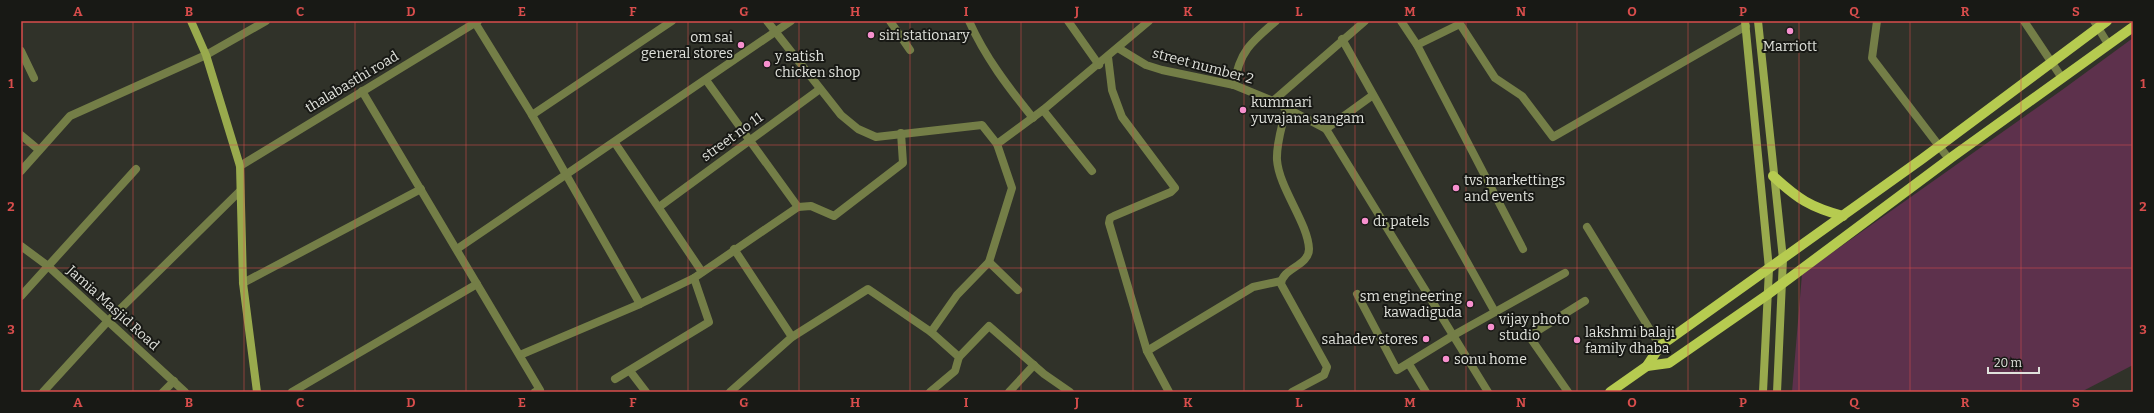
<svg xmlns="http://www.w3.org/2000/svg" width="2154" height="413" font-family="Bitter,serif">
<rect width="100%" height="100%" fill="#303229"/>
<path fill="#5d314c" d="M2133 38V365L2081 392H1792L1802 274 2062 90Z"/>
<g fill="none" stroke-linecap="round" stroke-linejoin="round">
<g stroke="#747e47" stroke-width="8">
<path d="M1877 21 1872 58 1949 159"/>
<path d="M2024 21 2062 78"/>
<path d="M2094 21 2108 44"/>
</g>
<g stroke="#747e47" stroke-width="8">
<path d="M474 21 532 115 640 304"/>
<path d="M767 21 841 115 858 129 876 137 982 125 997 144 1012 188 989 262 957 295 931 332 959 357 955 371 930 392"/>
<path d="M890 21 910 50"/>
<path d="M969 21C985 57 1008 87 1033 118"/>
<path d="M1068 21 1099 65"/>
<path d="M1401 21 1417 45 1523 249"/>
<path d="M1342 39 1495 312"/>
<path d="M1417 45 1460 24 1495 78 1522 96 1553 137 1746 26"/>
<path d="M1118 48 1146 65 1162 70 1234 85 1273 101 1326 129"/>
<path d="M21 51 34 78"/>
<path d="M1108 57 1112 90 1122 117 1175 188 1171 192 1114 216 1110 218 1109 223 1147 351 1169 392"/>
<path d="M706 80 798 207"/>
<path d="M1234 85C1239 52 1251 42 1276 21"/>
<path d="M362 91 540 390 535 392"/>
<path d="M1273 101 1365 21"/>
<path d="M1286 108C1283 124 1276 143 1277 160 1279 188 1308 223 1309 249 1309 266 1282 268 1281 284L1327 367 1324 375 1292 392"/>
<path d="M1043 110 1092 171"/>
<path d="M532 115 672 21"/>
<path d="M1326 129 1488 392"/>
<path d="M1326 129 1373 95"/>
<path d="M21 135 39 150"/>
<path d="M615 143 702 272"/>
<path d="M997 144 1043 110 1149 21"/>
<path d="M240 166 478 21"/>
<path d="M21 171 70 116 206 55 266 21"/>
<path d="M659 207 820 89"/>
<path d="M1587 227 1660 346"/>
<path d="M21 246 48 266 185 392"/>
<path d="M457 249 791 21"/>
<path d="M734 249 792 337"/>
<path d="M989 262 1018 290"/>
<path d="M243 283 421 189"/>
<path d="M1357 294 1397 370 1454 335 1565 273"/>
<path d="M21 296 136 169"/>
<path d="M1147 351 1253 287 1281 281"/>
<path d="M520 355 640 304 694 278 798 207 811 206 834 216 903 163 901 133"/>
<path d="M959 357 989 326 1044 374 1070 392"/>
<path d="M1409 364 1426 392"/>
<path d="M630 371 646 392"/>
<path d="M615 379 709 322 694 278"/>
<path d="M43 392 108 321 240 191"/>
<path d="M163 392 174 381"/>
<path d="M292 392 477 284"/>
<path d="M730 392 792 337 868 289 931 332"/>
<path d="M1009 392 1034 365"/>
<path d="M1568 392 1529 336 1585 301"/>
</g>
<g stroke="#99aa4d" stroke-width="8">
<path d="M191 21 206 55 240 166 243 283 257 392"/>
<path d="M1745 21 1769 269 1763 392"/>
<path d="M1758 21 1783 259 1777 392"/>
</g>
<g stroke="#b6cb50" stroke-width="10">
<path d="M1773 176C1798 199 1810 207 1843 216"/>
<path d="M1647 366 1669 363 1767 295 1952 157 2133 27"/>
<path d="M1610 392 1647 366 1660 346 1922 159 2107 21"/>
</g>
</g>
<path fill="none" stroke="#d84d4c" stroke-width="1" stroke-opacity="0.55" d="M133 21V392M244 21V392M355 21V392M466 21V392M577 21V392M688 21V392M799 21V392M910 21V392M1021 21V392M1133 21V392M1244 21V392M1355 21V392M1466 21V392M1577 21V392M1688 21V392M1799 21V392M1910 21V392M2021 21V392M21 145H2133M21 268H2133"/>
<g fill="#f790ce" stroke="#181915" stroke-width="1.5">
<circle cx="1790" cy="31" r="4"/>
<circle cx="871" cy="35" r="4"/>
<circle cx="741" cy="45" r="4"/>
<circle cx="767" cy="64" r="4"/>
<circle cx="1243" cy="110" r="4"/>
<circle cx="1456" cy="188" r="4"/>
<circle cx="1365" cy="221" r="4"/>
<circle cx="1470" cy="304" r="4"/>
<circle cx="1491" cy="327" r="4"/>
<circle cx="1426" cy="339" r="4"/>
<circle cx="1577" cy="340" r="4"/>
<circle cx="1446" cy="359" r="4"/>
</g>
<g text-anchor="middle" dominant-baseline="central" stroke-width="4" stroke-linejoin="round" paint-order="stroke">
<g font-size="14" fill="#e0e2dc" stroke="#181915" text-anchor="start">
<text x="879" y="35">siri stationary</text>
<text x="733" y="37" text-anchor="end">om sai<tspan x="733" dy="16">general stores</tspan></text>
<text x="1790" y="46" text-anchor="middle">Marriott</text>
<text x="775" y="56">y satish<tspan x="775" dy="16">chicken shop</tspan></text>
<text x="1251" y="102">kummari<tspan x="1251" dy="16">yuvajana sangam</tspan></text>
<text x="1464" y="180">tvs markettings<tspan x="1464" dy="16">and events</tspan></text>
<text x="1373" y="221">dr patels</text>
<text x="1462" y="296" text-anchor="end">sm engineering<tspan x="1462" dy="16">kawadiguda</tspan></text>
<text x="1499" y="319">vijay photo<tspan x="1499" dy="16">studio</tspan></text>
<text x="1585" y="332">lakshmi balaji<tspan x="1585" dy="16">family dhaba</tspan></text>
<text x="1418" y="339" text-anchor="end">sahadev stores</text>
<text x="1454" y="359">sonu home</text>
</g>
<g font-size="14" fill="#e0e2dc" stroke="#181915">
<text transform="translate(1203 66) rotate(15)">street number 2</text>
<text transform="translate(352 82) rotate(-31)">thalabasthi road</text>
<text transform="translate(732 137) rotate(-36)">street no 11</text>
<text transform="translate(113 308) rotate(42)">Jamia Masjid Road</text>
</g>
</g>
<rect width="2154" height="413" fill="none" stroke="#181915" stroke-width="44"/>
<path d="M1988 367v6h51v-6" fill="none" stroke="#e0e2dc" stroke-width="2"/>
<text x="1994" y="367" font-size="12" fill="#e0e2dc" stroke="#181915" stroke-width="3" paint-order="stroke">20 m</text>
<rect x="22" y="22" width="2110" height="369" fill="none" stroke="#d84d4c" stroke-width="1.5"/>
<g font-size="13" text-anchor="middle" font-weight="bold" fill="#d84d4c">
<text x="78" y="16">A</text>
<text x="189" y="16">B</text>
<text x="300" y="16">C</text>
<text x="411" y="16">D</text>
<text x="522" y="16">E</text>
<text x="633" y="16">F</text>
<text x="744" y="16">G</text>
<text x="855" y="16">H</text>
<text x="966" y="16">I</text>
<text x="1077" y="16">J</text>
<text x="1188" y="16">K</text>
<text x="1299" y="16">L</text>
<text x="1410" y="16">M</text>
<text x="1521" y="16">N</text>
<text x="1632" y="16">O</text>
<text x="1743" y="16">P</text>
<text x="1854" y="16">Q</text>
<text x="1965" y="16">R</text>
<text x="2076" y="16">S</text>
<text x="11" y="88">1</text>
<text x="2143" y="88">1</text>
<text x="11" y="211">2</text>
<text x="2143" y="211">2</text>
<text x="11" y="334">3</text>
<text x="2143" y="334">3</text>
<text x="78" y="407">A</text>
<text x="189" y="407">B</text>
<text x="300" y="407">C</text>
<text x="411" y="407">D</text>
<text x="522" y="407">E</text>
<text x="633" y="407">F</text>
<text x="744" y="407">G</text>
<text x="855" y="407">H</text>
<text x="966" y="407">I</text>
<text x="1077" y="407">J</text>
<text x="1188" y="407">K</text>
<text x="1299" y="407">L</text>
<text x="1410" y="407">M</text>
<text x="1521" y="407">N</text>
<text x="1632" y="407">O</text>
<text x="1743" y="407">P</text>
<text x="1854" y="407">Q</text>
<text x="1965" y="407">R</text>
<text x="2076" y="407">S</text>
</g>
</svg>
